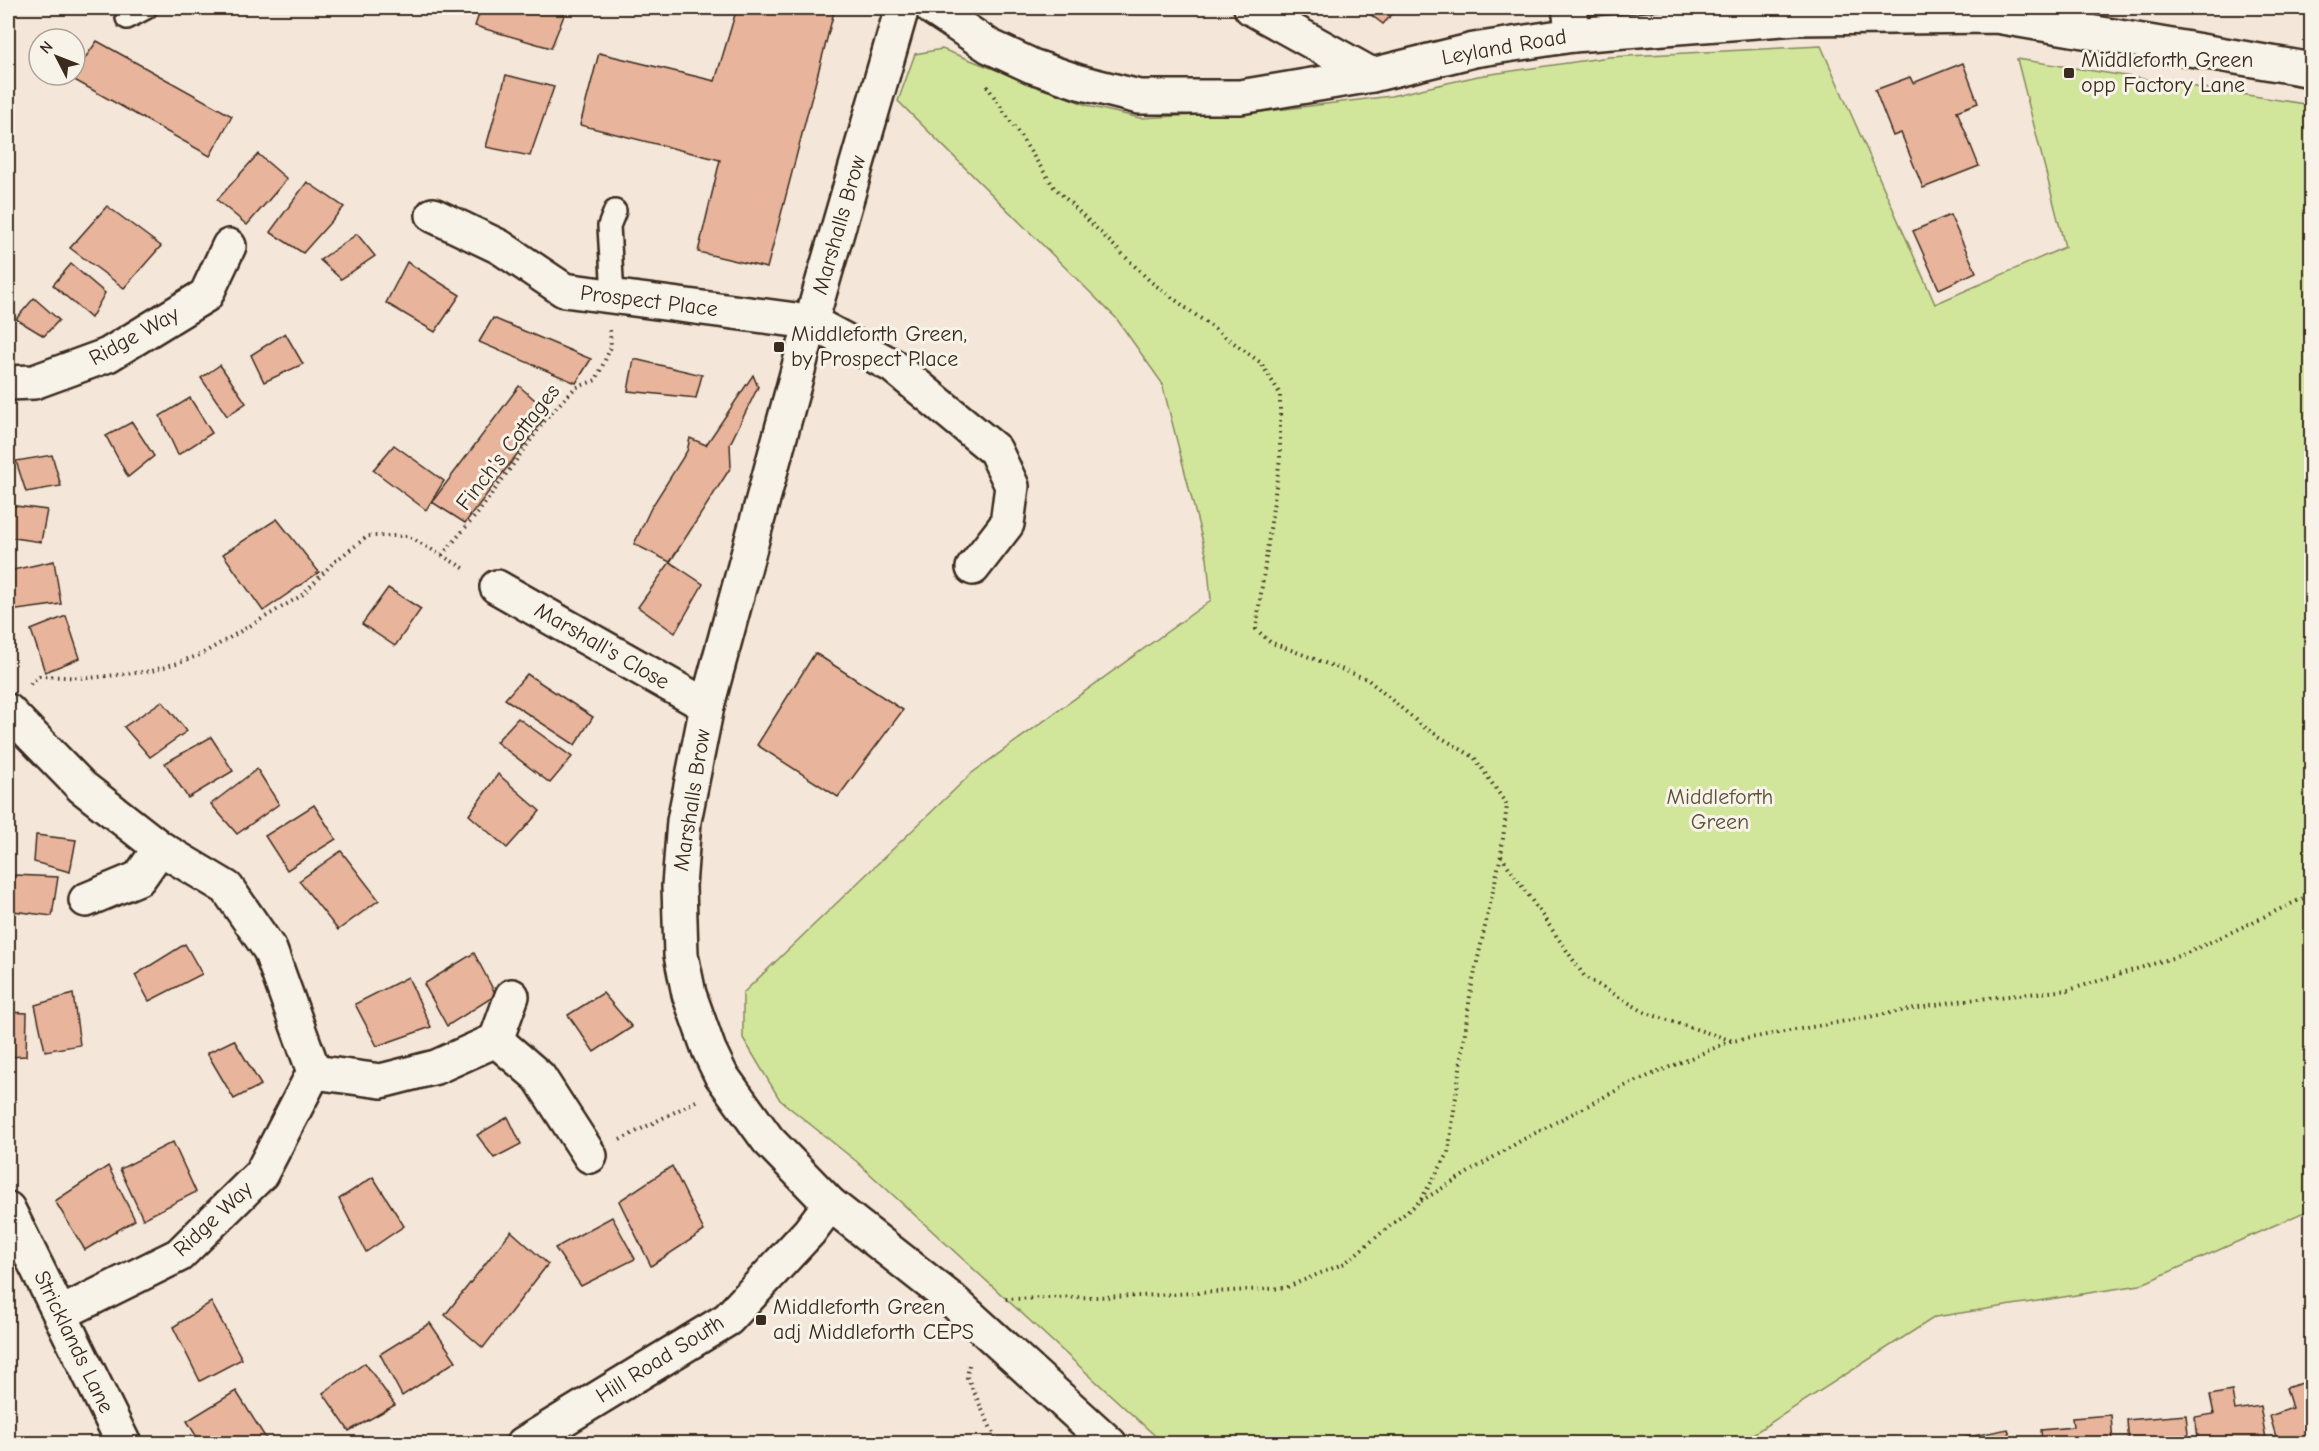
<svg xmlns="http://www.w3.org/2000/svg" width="2319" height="1451" font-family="'Comic Neue',sans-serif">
<rect width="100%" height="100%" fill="#f4e6d9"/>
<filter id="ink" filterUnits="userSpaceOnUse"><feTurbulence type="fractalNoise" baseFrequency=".0167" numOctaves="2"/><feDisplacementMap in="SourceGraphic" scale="12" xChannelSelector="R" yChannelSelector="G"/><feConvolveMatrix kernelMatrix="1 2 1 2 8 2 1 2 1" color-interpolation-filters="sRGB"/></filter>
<g filter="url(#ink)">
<path fill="#d1e69b" stroke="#86885c" stroke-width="1.5" d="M1821 46 1935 304 2065 247 2017 59 2311 105V1209L2140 1285 1935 1317 1739 1443H1163L856 1161 780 1100 743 1038V993L972 773 1211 600 1207 558 1162 383 1116 318 898 101 915 54 942 49 1092 107 1140 118 1261 112 1391 96 1478 76 1609 57Z"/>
<g fill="#e8b49b" stroke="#3b2a1e" stroke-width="1.5">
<path d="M481 8H567L551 48 475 26Z"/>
<path d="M737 8H835L767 268 698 252 720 160 580 125 599 53 715 81Z"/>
<path d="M1362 8H1398L1383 24Z"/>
<path d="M97 41 232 116 210 156 71 78Z"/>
<path d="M1963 63 1978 103 1957 111 1979 166 1923 188 1901 133 1893 136 1875 90 1910 77 1913 83Z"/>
<path d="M506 75 554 87 530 156 486 147Z"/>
<path d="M258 154 287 179 247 225 217 200Z"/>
<path d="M307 182 344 207 303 253 270 232Z"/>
<path d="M107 206 161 246 124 288 70 248Z"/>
<path d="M1950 215 1976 272 1939 289 1913 231Z"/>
<path d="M357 234 375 256 341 279 320 260Z"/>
<path d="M407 262 460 295 435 332 386 303Z"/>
<path d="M71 264 105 293 91 318 53 285Z"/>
<path d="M34 298 59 320 44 336 16 319Z"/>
<path d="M493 318 574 352 591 359 576 383 479 342Z"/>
<path d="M285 333 303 364 264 382 251 355Z"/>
<path d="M634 359 702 375 696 398 628 391Z"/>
<path d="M220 365 246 403 227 416 201 378Z"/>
<path d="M753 375 758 387 730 444 731 467 670 562 634 544 651 508 687 451 690 438 706 445Z"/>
<path d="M519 386 549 412 465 523 432 502Z"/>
<path d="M190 398 212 433 178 455 160 416Z"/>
<path d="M132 422 154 456 128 477 106 436Z"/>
<path d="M394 445 444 481 426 510 373 470Z"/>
<path d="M52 455 61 486 26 492 16 461Z"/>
<path d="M8 505 47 510 41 542 8 537Z"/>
<path d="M277 519 319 572 263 611 223 554Z"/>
<path d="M54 561 61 604 10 611 8 601V571Z"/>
<path d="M670 562 703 584 675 633 638 607Z"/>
<path d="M388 588 421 609 395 646 362 624Z"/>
<path d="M66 616 80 658 45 672 31 630Z"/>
<path d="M815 653 903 710 838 797 757 745Z"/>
<path d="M527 674 593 717 575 745 505 699Z"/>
<path d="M162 701 187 731 150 757 124 727Z"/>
<path d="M518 718 572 757 550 783 496 742Z"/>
<path d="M211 737 233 771 188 798 165 763Z"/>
<path d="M257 769 279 804 237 834 211 804Z"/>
<path d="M498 774 540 811 507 848 469 815Z"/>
<path d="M314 805 336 839 287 870 265 836Z"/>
<path d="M36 835 76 840 70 872 34 862Z"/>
<path d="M341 851 379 900 338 930 299 881Z"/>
<path d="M14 875 58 877 52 916 13 911Z"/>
<path d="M185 944 202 974 149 1001 135 975Z"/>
<path d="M474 953 496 995 447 1026 424 984Z"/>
<path d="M408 977 431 1027 377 1046 355 1004Z"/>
<path d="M603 993 632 1027 594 1052 568 1015Z"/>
<path d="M73 994 80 1045 45 1051 35 1005Z"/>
<path d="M8 1012 27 1013 26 1056 8 1057Z"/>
<path d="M234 1040 261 1085 234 1099 207 1053Z"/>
<path d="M508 1117 521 1144 494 1158 477 1135Z"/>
<path d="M173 1142 196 1192 143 1219 120 1169Z"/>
<path d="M108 1166 135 1220 85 1250 55 1201Z"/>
<path d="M672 1166 704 1231 651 1266 619 1201Z"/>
<path d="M373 1177 404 1226 366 1252 339 1199Z"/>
<path d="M612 1217 635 1259 581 1286 555 1248Z"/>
<path d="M511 1231 548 1264 483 1348 445 1315Z"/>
<path d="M211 1302 242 1359 200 1381 173 1327Z"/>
<path d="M430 1323 456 1361 402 1396 380 1354Z"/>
<path d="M365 1363 395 1405 349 1431 323 1393Z"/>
<path d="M2312 1380V1444H2278L2270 1416 2292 1408 2286 1388Z"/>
<path d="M236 1391 267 1440 261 1444H201L187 1421Z"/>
<path d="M2232 1391 2235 1410 2260 1406 2267 1444H2199L2195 1417 2214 1414 2210 1395Z"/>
<path d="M2111 1415 2113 1444H2042L2041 1430 2073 1427 2072 1418Z"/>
<path d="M2186 1415 2189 1444H2129L2127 1420Z"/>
<path d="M2008 1429 2012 1444H1970L1968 1437Z"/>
<path d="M1968 1437 1970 1444H1938Z"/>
</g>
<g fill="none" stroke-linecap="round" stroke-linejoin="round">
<g stroke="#3b2a1e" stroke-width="26">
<g id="service">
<path d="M127 18 146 8"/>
<path d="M613 296 609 226 615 211"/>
</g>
</g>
<g stroke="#3b2a1e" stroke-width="38">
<g id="minor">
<path d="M1251 8 1372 75"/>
<path d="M1569 8 1573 35"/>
<path d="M433 215 500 247 564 290 811 322 893 366 995 450 1012 486 1007 524 973 568"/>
<path d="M8 383 34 382 108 355 206 295 229 246"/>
<path d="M497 587 707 706"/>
<path d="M8 711 82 787 160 848 227 888 270 950 314 1072 261 1174 179 1255 60 1314"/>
<path d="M86 900 139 878 160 848"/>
<path d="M496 1040 539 1077 590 1156"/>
<path d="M314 1072 381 1081 436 1067 496 1040 512 996"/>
<path d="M8 1209 124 1444"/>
</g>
</g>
<g stroke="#3b2a1e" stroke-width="38">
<g id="tertiary">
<path d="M902 8 811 322 707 706 684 821 679 886 681 955 689 994 709 1050 721 1075 768 1140 830 1204 952 1300 1110 1444"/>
<path d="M523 1444 728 1319 809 1232 830 1204"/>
</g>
</g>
<g stroke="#3b2a1e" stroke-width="38">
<path id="secondary" d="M932 8 989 46 1032 66 1079 82 1139 97H1240L1372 75 1474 50 1573 35 1796 18 1996 16 2312 70"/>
</g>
<g stroke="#3b2a1e" stroke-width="4" stroke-dasharray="1.5 4.5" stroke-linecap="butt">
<path d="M987 86 1054 187 1151 282 1261 363 1280 394V458L1256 629 1270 642 1367 679 1425 728 1474 757 1507 805 1501 855 1471 989 1448 1154 1420 1201 1345 1263 1285 1288 1139 1296 1003 1299"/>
<path d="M442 555 478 513 548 416 575 388 596 380 611 347 610 330"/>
<path d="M30 684 39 676 89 678 152 671 200 655 301 596 334 562 368 536H408L467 570"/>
<path d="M1501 856 1585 977 1646 1013 1733 1041 1958 1001 2069 990 2185 954 2312 894"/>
<path d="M620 1140 696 1101"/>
<path d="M1421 1201 1522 1140 1625 1086 1731 1041"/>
<path d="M969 1365 967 1377 998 1444"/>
</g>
<use href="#service" stroke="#f7f3e8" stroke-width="21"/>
<use href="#minor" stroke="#f7f3e8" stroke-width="33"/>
<use href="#tertiary" stroke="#f7f3e8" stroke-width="33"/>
<use href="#secondary" stroke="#f7f3e8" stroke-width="33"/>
</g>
</g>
<g fill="#3b2a1e" stroke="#f7f3e8" stroke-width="2">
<rect x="2063" y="67" width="12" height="12" rx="3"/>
<rect x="773" y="341" width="12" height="12" rx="3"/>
<rect x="755" y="1314" width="12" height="12" rx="3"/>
</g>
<g text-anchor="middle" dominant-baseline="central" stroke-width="6" stroke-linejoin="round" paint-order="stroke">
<g font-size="22" fill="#3b2a1e" stroke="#f7f3e8">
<text transform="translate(1504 47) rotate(-10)">Leyland Road</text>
<text transform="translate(839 225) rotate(-74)">Marshalls Brow</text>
<text transform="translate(649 301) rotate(7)">Prospect Place</text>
<text transform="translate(134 336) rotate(-29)">Ridge Way</text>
<text transform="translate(508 447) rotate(-52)">Finch's Cottages</text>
<text transform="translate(602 646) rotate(30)">Marshall's Close</text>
<text transform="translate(692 800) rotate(-81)">Marshalls Brow</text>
<text transform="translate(213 1219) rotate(-43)">Ridge Way</text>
<text transform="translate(74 1342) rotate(64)">Stricklands Lane</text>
<text transform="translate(660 1359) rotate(-32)">Hill Road South</text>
</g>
<g font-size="22" fill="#3b2a1e" stroke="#f7f3e8" text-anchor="start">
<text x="2081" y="60">Middleforth Green<tspan x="2081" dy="25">opp Factory Lane</tspan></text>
<text x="791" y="334">Middleforth Green,<tspan x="791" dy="25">by Prospect Place</tspan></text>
<text x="773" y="1307">Middleforth Green<tspan x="773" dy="25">adj Middleforth CEPS</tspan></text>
</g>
<g font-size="22" fill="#595037" stroke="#f7f3e8">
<text x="1720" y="797">Middleforth<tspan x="1720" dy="25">Green</tspan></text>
</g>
</g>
<rect width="2319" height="1451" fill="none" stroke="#f7f3e8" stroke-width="30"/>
<rect x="15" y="15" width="2289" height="1421" fill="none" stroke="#3b2a1e" stroke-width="2" filter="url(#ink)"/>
<g transform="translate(57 57) rotate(312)"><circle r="28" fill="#f7f3e8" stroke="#aca397" stroke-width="1.5"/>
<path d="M0-4.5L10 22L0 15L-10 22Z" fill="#3b2a1e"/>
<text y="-9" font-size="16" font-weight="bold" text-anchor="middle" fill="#3b2a1e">N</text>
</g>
</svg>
